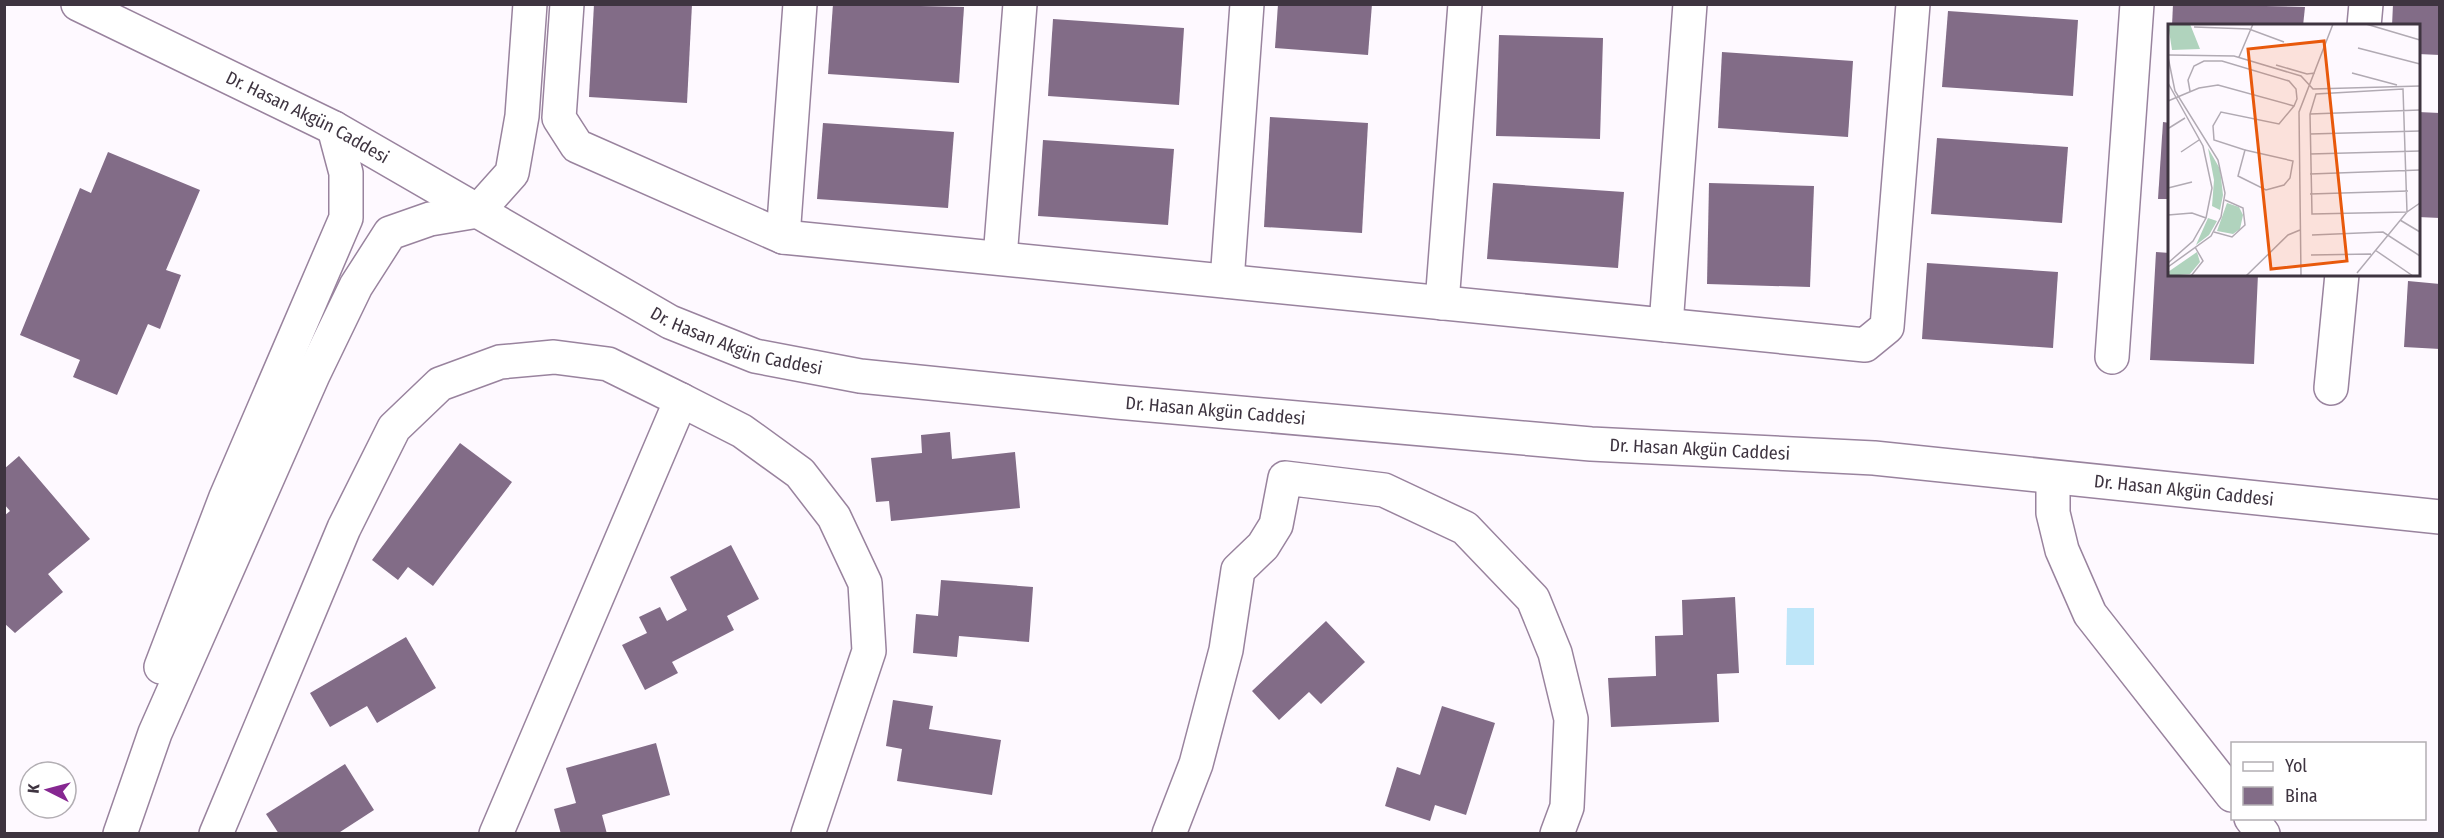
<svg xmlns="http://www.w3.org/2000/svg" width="2444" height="838" font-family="'Fira Sans Condensed',sans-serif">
<rect width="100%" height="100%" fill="#fef9ff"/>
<path fill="#bee6f9" d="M1787 608H1814V665H1786Z"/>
<g fill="#826c87">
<path d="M594 4H692L687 103 589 97Z"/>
<path d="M833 4 964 7 959 83 828 74Z"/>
<path d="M1278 4H1372L1368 55 1275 48Z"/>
<path d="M2173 4 2305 7 2303 26H2172Z"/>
<path d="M2393 4H2440V55L2418 54V26H2392Z"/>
<path d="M1948 11 2078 20 2073 96 1942 87Z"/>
<path d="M1053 19 1184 28 1179 105 1048 96Z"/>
<path d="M1499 35 1603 38 1600 139 1496 136Z"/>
<path d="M1722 52 1853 61 1848 137 1718 128Z"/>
<path d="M2418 112 2440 113V218L2418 217Z"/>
<path d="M1270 117 1368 123 1362 233 1264 227Z"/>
<path d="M2163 122 2170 123V199H2158Z"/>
<path d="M823 123 954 132 948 208 817 199Z"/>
<path d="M1937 138 2068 147 2062 223 1931 214Z"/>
<path d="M1043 140 1174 149 1168 225 1038 216Z"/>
<path d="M108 152 200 190 166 270 181 275 160 329 148 324 117 395 73 377 80 360 20 335 80 188 91 193Z"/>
<path d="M1493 183 1624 192 1618 268 1487 259Z"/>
<path d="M1709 183 1814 186 1810 287 1707 284Z"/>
<path d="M2156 252 2170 253V274H2258L2254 364 2150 360Z"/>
<path d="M1927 263 2058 272 2053 348 1922 339Z"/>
<path d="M2408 281 2440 284V349L2404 347Z"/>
<path d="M950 432 952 459 1015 452 1020 508 891 521 889 501 876 502 871 458 922 453 921 435Z"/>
<path d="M460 443 512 482 433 586 408 567 398 580 372 560Z"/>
<path d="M19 456 90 539 48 574 63 592 15 633 4 623V516L10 511 4 504V469Z"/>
<path d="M731 545 759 599 727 616 734 630 672 662 678 673 645 690 622 645 647 633 639 617 660 607 667 621 687 610 670 577Z"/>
<path d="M941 580 1033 587 1029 642 959 636 957 657 913 653 916 614 938 616Z"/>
<path d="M1735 597 1739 673 1717 674 1719 722 1611 727 1608 678 1656 676 1655 636 1683 635 1682 600Z"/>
<path d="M1326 621 1365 662 1321 704 1309 692 1279 720 1252 691Z"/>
<path d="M406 637 436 688 377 723 367 706 330 727 310 693Z"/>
<path d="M893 700 933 706 929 729 1001 740 992 795 897 781 902 749 886 746Z"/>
<path d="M1442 706 1495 723 1466 815 1435 805 1430 821 1385 806 1397 767 1420 775Z"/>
<path d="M656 743 670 795 602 815 607 834H561L554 809 576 803 566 768Z"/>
<path d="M345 764 374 810 337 834H279L266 814Z"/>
</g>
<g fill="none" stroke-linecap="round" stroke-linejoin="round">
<g stroke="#99839e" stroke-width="36">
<g id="minor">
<path d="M567 4 559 118 577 146 783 237 1865 345 1887 327 1913 4"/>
<path d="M2364 26 2366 4"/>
<path d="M783 237 800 4"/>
<path d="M1000 258 1020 4"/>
<path d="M1227 281 1247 4"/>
<path d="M1442 303 1465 4"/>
<path d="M1666 325 1690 4"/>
<path d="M2112 357 2137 4"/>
<path d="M2331 388 2342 274"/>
<path d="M681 400 742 431 800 473 834 517 865 583 869 651 808 834"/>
<path d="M2053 478V513L2062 550 2090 614 2232 795"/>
<path d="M161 667 226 497 346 218V173L334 128"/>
<path d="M2251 818 2263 834"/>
<path d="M120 834 155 733 313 375 356 286 390 233 430 219 478 211 512 173 522 116 530 4"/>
<path d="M216 834 344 528 394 428 440 384 500 362 554 357 608 364 681 400 496 834"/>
<path d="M1169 834 1196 764 1226 650 1238 570 1263 546 1276 525 1285 478 1384 490 1465 528 1533 599 1555 653 1571 719 1567 807 1557 834"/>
</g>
</g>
<g stroke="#99839e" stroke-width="36">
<g id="tertiary">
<path id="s1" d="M78 4 334 128 670 322 755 356 860 376 1117 402 1591 444 1874 458 2440 517"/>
</g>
</g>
<use href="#minor" stroke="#fff" stroke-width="33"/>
<use href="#tertiary" stroke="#fff" stroke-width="33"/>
</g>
<g text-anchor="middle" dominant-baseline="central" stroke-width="6" stroke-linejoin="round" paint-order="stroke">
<g font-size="18" fill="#3e3440" stroke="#fff">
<text stroke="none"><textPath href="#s1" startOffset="256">Dr. Hasan Akgün Caddesi</textPath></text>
<text stroke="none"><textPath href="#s1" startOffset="742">Dr. Hasan Akgün Caddesi</textPath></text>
<text stroke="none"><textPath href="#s1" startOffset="1228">Dr. Hasan Akgün Caddesi</textPath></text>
<text stroke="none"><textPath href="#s1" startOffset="1714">Dr. Hasan Akgün Caddesi</textPath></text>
<text stroke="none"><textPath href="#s1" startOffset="2200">Dr. Hasan Akgün Caddesi</textPath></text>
</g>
</g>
<g transform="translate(2168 24)">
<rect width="252" height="252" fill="#fef9ff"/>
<path d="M0 0H22L32 25 4 26ZM40 124 52 145 55 171 52 186 44 182 46 156ZM59 179 71 183 75 191 72 205 65 210 49 207ZM40 194 49 197 41 211 28 221ZM29 228 32 238 22 250 0 252V248Z" fill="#b0d3bd"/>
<path fill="none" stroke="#b1aab3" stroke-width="1.5" d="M198 0 252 16M26 3 81 5 116 18M190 24 252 40M1 31 66 32 133 52 145 65 252 62M71 33 85 0M108 41 139 50 147 49M184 49 229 61M0 59 35 122 44 164 38 194 25 217 0 239M235 65 239 188 144 190 142 90 148 70ZM0 77 31 64 50 61 126 82 129 75 128 65 121 57 54 37H36L26 42 20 56 22 67M142 90 252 86M1 104 17 94M142 110 252 107M77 126 125 137 122 154 116 161 98 166 70 152 77 126 46 116 45 102 53 88 111 100 126 82M13 128 31 116M142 130 252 127M142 150 252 146M0 164 24 158M142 170 240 167M0 191 24 189 38 194M232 196 252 208M46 208 64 213 77 201 75 184 57 176M144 211 215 208 252 232M207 226 245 252M143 231 203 230M0 243 43 212 53 193 57 169 50 136 7 67 0 33M189 249 239 188 252 179M23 252 35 237 27 223M78 252 120 211 132 206M133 252 131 88 165 0"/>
<path fill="#e8590c" fill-opacity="0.15" stroke="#e8590c" stroke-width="3" d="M156 17 179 237 103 245 80 25Z"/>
<rect width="252" height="252" fill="none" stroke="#3e3440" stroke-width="3"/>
</g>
<rect width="2444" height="838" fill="none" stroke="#3e3440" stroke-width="12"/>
<rect x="2231" y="742" width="195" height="78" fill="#ffffff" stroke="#b2aeb3" stroke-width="1.5"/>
<rect x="2243" y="762" width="30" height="9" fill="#ffffff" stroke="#b2aeb3" stroke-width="1.5"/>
<text x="2285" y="772" font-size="18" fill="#3e3440">Yol</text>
<rect x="2243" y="787" width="30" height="18" fill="#826c87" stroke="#b2aeb3" stroke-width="1.5"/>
<text x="2285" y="802" font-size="18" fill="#3e3440">Bina</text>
<g transform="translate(48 790) rotate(276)"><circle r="28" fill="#ffffff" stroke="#b2aeb3" stroke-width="1.5"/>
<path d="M0-4.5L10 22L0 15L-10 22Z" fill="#862791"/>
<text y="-9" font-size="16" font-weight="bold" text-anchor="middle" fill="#3e3440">K</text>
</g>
</svg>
